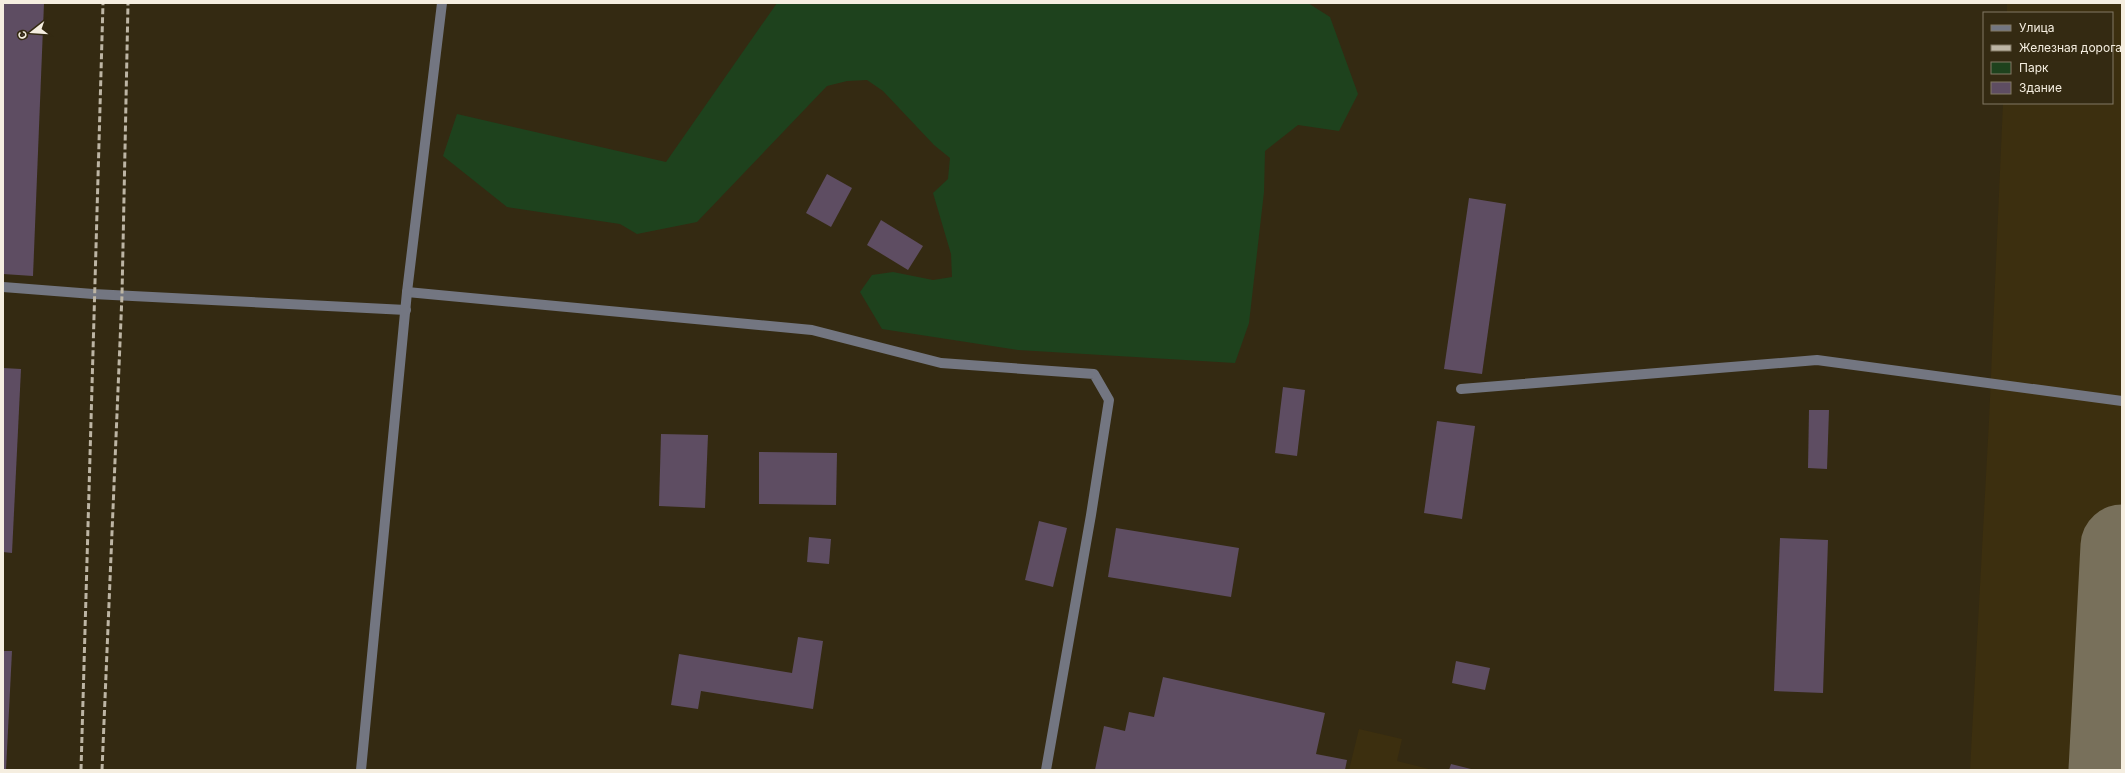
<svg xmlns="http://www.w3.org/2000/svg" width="2125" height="773" font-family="Inter,sans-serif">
<rect width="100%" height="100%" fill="#342a12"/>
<g fill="#3c2f0f">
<path d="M2007 3H2122V770H1970L1989 421 2003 103H2112V13H2007Z"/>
<path d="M1359 729 1402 739 1397 761 1433 770H1349Z"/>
</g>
<path fill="#1e421d" d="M777 3H1308L1330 17 1358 94 1339 131 1298 125 1265 151 1264 192 1249 323 1235 363 1018 350 882 329 860 292 872 275 893 272 933 280 952 277 951 254 933 193 948 179 950 158 934 145 883 91 867 80 847 81 827 86 697 222 637 234 620 224 507 207 443 156 457 114 666 162Z"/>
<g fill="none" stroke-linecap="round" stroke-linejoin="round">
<path stroke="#78705b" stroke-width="83" d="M2110 770 2122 546"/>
</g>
<g fill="#5e4d62">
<path d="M3 3H44L33 276 3 274Z"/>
<path d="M827 174 852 188 831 227 806 213Z"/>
<path d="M1469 198 1506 204 1482 374 1444 369Z"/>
<path d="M881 220 923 246 908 270 867 245Z"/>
<path d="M3 368 21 369 12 553 3 552Z"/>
<path d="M1283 387 1305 390 1297 456 1275 453Z"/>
<path d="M1809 410H1829L1827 469 1808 468Z"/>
<path d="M1437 421 1475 426 1462 519 1424 513Z"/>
<path d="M661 434 708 435 705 508 659 506Z"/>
<path d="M759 452 837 453 836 505 759 504Z"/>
<path d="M1039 521 1067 528 1053 587 1025 580Z"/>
<path d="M1116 528 1239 548 1231 597 1108 577Z"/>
<path d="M809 537 831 539 829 564 807 562Z"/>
<path d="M1780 538 1828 540 1823 693 1774 691Z"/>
<path d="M798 637 823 641 813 709 701 691 698 709 671 705 679 654 792 673Z"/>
<path d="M3 651H12L6 770H3Z"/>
<path d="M1456 661 1490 668 1485 690 1452 683Z"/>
<path d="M1163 677 1325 713 1316 754 1347 760 1345 770H1095L1104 726 1125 731 1129 712 1154 717Z"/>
<path d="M1451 764 1471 769V770H1449Z"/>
</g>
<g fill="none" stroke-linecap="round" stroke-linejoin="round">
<g stroke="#737681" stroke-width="10">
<path d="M3 287 93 294 406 310"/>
<path d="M407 292 812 330 941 363 1094 374 1109 400 1091 515 1046 770"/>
<path d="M1461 389 1817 360 2122 401"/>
<path d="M361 770 407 292 442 3"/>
</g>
<g stroke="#bdb5a4" stroke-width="3" stroke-dasharray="6 3" stroke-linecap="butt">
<path d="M81 770 103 3"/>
<path d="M102 770 122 295 128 3"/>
</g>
</g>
<rect width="2125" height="773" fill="none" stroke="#f5eee0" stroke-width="8"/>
<rect x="1983" y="12" width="130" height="92" fill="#342a12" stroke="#817864"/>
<rect x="1991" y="25" width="20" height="6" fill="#737681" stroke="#817864"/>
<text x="2019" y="32" font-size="12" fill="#f5eee0">Улица</text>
<rect x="1991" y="45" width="20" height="6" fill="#bdb5a4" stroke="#817864"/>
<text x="2019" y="52" font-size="12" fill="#f5eee0">Железная дорога</text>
<rect x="1991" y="62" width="20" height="12" fill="#1e421d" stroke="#817864"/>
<text x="2019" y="72" font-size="12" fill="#f5eee0">Парк</text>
<rect x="1991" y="82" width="20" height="12" fill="#5e4d62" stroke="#817864"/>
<text x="2019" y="92" font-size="12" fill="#f5eee0">Здание</text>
<g transform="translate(32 32) rotate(253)" stroke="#342a12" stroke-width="3" paint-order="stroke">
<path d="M0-3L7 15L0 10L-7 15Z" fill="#f5eee0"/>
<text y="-6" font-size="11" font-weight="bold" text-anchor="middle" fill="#f5eee0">С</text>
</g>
</svg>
